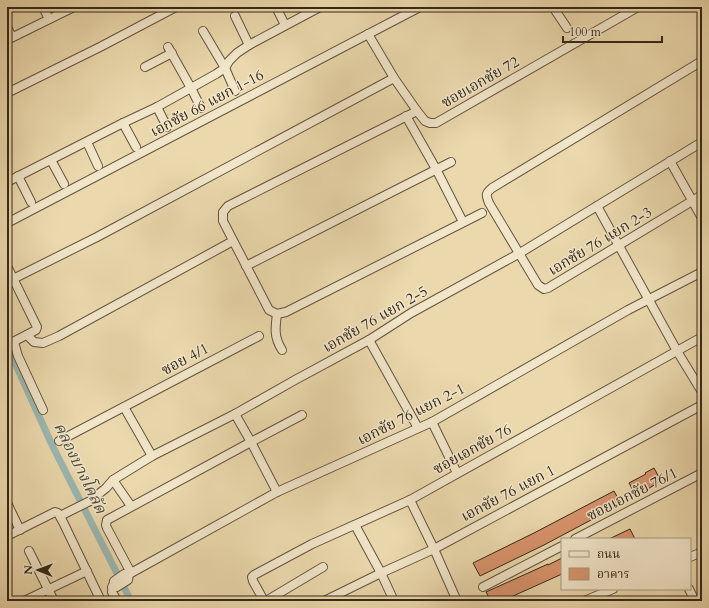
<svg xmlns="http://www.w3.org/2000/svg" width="709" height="608" font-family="Cardo,'Noto Serif Thai',serif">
<rect width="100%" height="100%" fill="#ebd9ad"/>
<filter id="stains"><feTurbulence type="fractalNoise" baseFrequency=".005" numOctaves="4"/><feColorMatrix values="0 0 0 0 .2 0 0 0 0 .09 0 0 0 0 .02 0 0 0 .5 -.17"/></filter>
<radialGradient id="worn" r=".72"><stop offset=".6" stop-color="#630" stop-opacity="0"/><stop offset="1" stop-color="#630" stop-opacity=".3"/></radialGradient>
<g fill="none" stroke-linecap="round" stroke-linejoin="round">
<path stroke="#9bb9b3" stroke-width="7" d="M7 345 52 445 131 601"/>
</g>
<g fill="#da946d" stroke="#342719">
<path d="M654 468 661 481 636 496 629 483 646 474 645 473Z"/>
<path d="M614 491 621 504 544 545 480 576 473 563 534 533Z"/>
<path d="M630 529 635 539H609Z"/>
<path d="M562 558V574L502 601H491L486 592 548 564V565Z"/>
</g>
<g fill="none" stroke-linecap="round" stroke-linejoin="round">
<g stroke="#62543e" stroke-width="10">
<g id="minor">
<path d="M43 7 49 19"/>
<path d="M276 7 285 25"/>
<path d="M553 7 567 28"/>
<path d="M235 16 249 45"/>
<path d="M7 27 12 37"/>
<path d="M203 31 225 68 235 91"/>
<path d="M368 34 394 78 417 111 425 121 430 123H436L638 7"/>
<path d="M7 40 74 7"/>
<path d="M168 47 191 88 201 108"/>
<path d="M702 61 492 188C485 194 486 195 489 203L538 285 544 289 548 288 702 195"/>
<path d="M145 67 172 53"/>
<path d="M7 93 100 47 176 7"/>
<path d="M157 107 167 127"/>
<path d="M417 111 228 206 223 212V221L269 310 277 314 286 312 482 213"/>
<path d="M406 116 436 169 463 222"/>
<path d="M123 123 136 147"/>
<path d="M87 142 98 166"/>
<path d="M51 160 64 184"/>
<path d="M670 161 702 218"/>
<path d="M18 176 31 202"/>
<path d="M7 182 123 123 157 107 216 74 225 68 229 61 237 53 249 45 320 7"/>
<path d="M597 206 677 351 702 392"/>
<path d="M7 223 420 7"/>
<path d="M7 266 37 327 36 330 7 345"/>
<path d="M246 266 451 162"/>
<path d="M13 279 97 237 394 78"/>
<path d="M277 314C275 329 274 337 282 350"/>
<path d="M27 335 34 342 43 343 59 336 233 241"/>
<path d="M369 340 418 428"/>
<path d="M14 342 18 356 43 410"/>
<path d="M124 407 152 456"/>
<path d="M235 414 251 442 277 492"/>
<path d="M432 422 457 473"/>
<path d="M59 441 259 336"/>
<path d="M113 480 131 506"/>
<path d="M410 500 434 549 457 601"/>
<path d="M7 503 20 530"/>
<path d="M60 516 90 501 106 488 113 480 152 456 235 414 295 380 369 340 411 313 520 253 702 142"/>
<path d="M355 525 381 573 394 601"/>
<path d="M7 536 55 512 58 513 63 522 101 601"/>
<path d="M575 539 702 473"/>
<path d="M29 551 54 601"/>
<path d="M690 557 702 552"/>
<path d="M131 573 107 528 106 525 107 520 251 442 302 415"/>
<path d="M112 587H117L128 580 129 574"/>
<path d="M483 587 562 546"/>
<path d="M689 589 695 601"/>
<path d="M7 598 9 601"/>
<path d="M24 601 87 571"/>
<path d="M117 601 112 592 114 581 124 574H129L140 568 277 492 432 422 628 310 702 272"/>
<path d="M264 601 253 581 252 577 254 575 312 544 410 500 702 337"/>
<path d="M266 601 323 567"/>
<path d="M324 601 381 573 434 549 702 405"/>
<path d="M584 601 613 589"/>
</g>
</g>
<use href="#minor" stroke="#f2e6ca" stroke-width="8"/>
</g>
<g text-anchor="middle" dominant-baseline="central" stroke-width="3" stroke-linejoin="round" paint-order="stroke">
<g font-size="15" fill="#342719" stroke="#f2e6ca">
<text transform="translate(480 82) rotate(-30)">ซอยเอกชัย 72</text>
<text transform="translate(207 103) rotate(-28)">เอกชัย 66 แยก 1-16</text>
<text transform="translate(600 241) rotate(-31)">เอกชัย 76 แยก 2-3</text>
<text transform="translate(375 319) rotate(-30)">เอกชัย 76 แยก 2-5</text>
<text transform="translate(185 359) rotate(-28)">ซอย 4/1</text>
<text transform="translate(411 414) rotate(-27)">เอกชัย 76 แยก 2-1</text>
<text transform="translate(472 449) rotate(-29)">ซอยเอกชัย 76</text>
<text transform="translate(508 493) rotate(-28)">เอกชัย 76 แยก 1</text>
<text transform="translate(632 494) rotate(-27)">ซอยเอกชัย 76/1</text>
</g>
<g font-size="16" font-style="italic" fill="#4e4c40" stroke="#f2e6ca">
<text transform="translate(80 468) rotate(64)">คลองบางโคลัด</text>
</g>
</g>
<rect width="709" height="608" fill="none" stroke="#ebd9ad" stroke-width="24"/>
<rect x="8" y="8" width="693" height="592" fill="none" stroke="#342719" stroke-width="2"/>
<rect x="12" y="12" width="685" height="584" fill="none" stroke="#342719"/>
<rect x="561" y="538" width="130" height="52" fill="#f2e6ca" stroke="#a69a83"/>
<rect x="569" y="551" width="20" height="6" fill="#f2e6ca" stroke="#a69a83"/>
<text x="597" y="558" font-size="12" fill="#342719">ถนน</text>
<rect x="569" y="568" width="20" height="12" fill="#da946d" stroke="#a69a83"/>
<text x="597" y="578" font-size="12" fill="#342719">อาคาร</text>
<g transform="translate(38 570) rotate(271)" stroke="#f2e6ca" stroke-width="3" paint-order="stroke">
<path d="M0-3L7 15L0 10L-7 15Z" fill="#342719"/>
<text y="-6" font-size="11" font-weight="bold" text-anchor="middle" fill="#342719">N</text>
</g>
<path d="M563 36v6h99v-6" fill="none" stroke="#342719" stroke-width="2"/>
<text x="569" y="36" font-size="12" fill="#342719" stroke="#f2e6ca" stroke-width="3" paint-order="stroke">100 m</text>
<rect width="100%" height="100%" filter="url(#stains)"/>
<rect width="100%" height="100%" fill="url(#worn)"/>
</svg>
